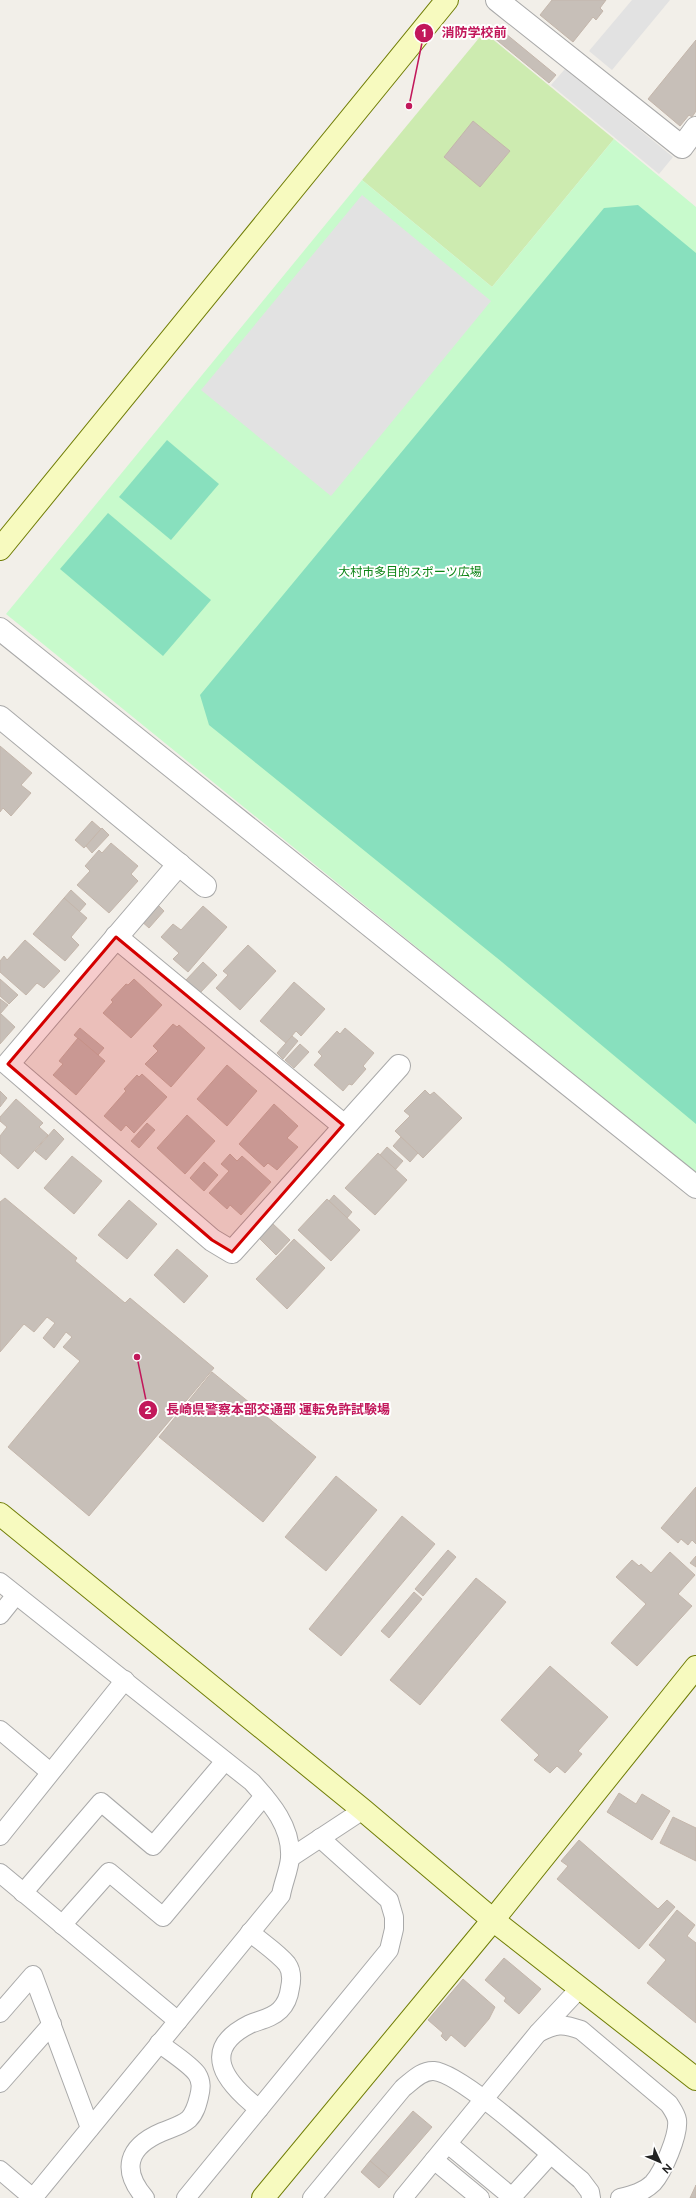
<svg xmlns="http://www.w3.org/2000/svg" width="696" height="2198" font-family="Figtree,'Noto Sans JP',sans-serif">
<rect width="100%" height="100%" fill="#f2efe9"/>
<path fill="#cdebb0" d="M484 32 614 139 492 287 362 180Z"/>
<path fill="#c8facc" d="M614 139 696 207V1174L6 614 362 180 492 287Z"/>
<g fill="#88e0be">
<path d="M638 205 696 253V1124L502 962 209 725 200 695 604 208Z"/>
<path d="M167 440 219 484 171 540 119 497Z"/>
<path d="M108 513 211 600 163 656 60 569Z"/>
</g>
<g fill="#e2e2e2">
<path d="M632 0H670L612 70 589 51Z"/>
<path d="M565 69 673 157 659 174 551 85Z"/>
<path d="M362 195 491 301 331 496 201 390Z"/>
</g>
<g fill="#c7bfb8" stroke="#c4b6ab">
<path d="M552 0H606L600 8 603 11 596 20 593 17 573 42 540 15Z"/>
<path d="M500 29 556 75 549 83 493 37Z"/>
<path d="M696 40V111L692 117 689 115 680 126 648 99Z"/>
<path d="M473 121 510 151 480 187 444 157Z"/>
<path d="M0 746 32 773 21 785 31 793 11 816 3 808 0 812Z"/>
<path d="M92 821 101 829 84 848 75 840Z"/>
<path d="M102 828 109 835 92 853 86 846Z"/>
<path d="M111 843 138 866 131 874 138 881 109 913 77 885 90 871 85 866 99 850 102 853Z"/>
<path d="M71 890 86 904 79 912 64 898Z"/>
<path d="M64 898 87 918 71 937 79 945 65 961 33 934Z"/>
<path d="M156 903 164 911 149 928 140 920Z"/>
<path d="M203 906 227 927 188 972 173 959 179 953 161 937 173 924 181 930Z"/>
<path d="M25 940 60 971 44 988 37 983 26 995 0 972V961L4 956 7 960Z"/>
<path d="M248 945 276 971 240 1010 216 988 228 975 223 971Z"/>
<path d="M203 962 217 975 200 993 186 980Z"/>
<path d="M0 979 18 995 9 1004 0 996Z"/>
<path d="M134 979 162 1005 131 1038 103 1013 113 1002 111 1000 126 984 128 985Z"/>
<path d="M294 982 325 1009 301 1036 296 1031 286 1043 260 1021Z"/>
<path d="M0 999 8 1005 0 1014Z"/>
<path d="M0 1013 15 1027 0 1044Z"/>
<path d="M173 1024 177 1027 179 1025 205 1048 171 1087 145 1064 158 1051 153 1046Z"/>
<path d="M80 1028 104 1048 98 1055 74 1035Z"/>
<path d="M345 1028 374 1053 363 1066 366 1069 352 1085 349 1084 343 1091 314 1065 322 1056 318 1052 337 1031 340 1034Z"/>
<path d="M292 1036 298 1041 283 1059 277 1053Z"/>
<path d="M78 1038 105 1061 76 1095 53 1075 63 1064 59 1061Z"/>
<path d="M300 1044 309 1052 294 1068 285 1060Z"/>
<path d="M227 1065 257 1091 227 1126 197 1099Z"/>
<path d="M142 1074 167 1097 134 1133 126 1125 121 1131 104 1116 126 1091 124 1089 137 1075 139 1077Z"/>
<path d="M425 1090 430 1095 434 1092 462 1118 423 1158 395 1131 410 1116 404 1111Z"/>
<path d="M0 1091 7 1098 0 1107Z"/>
<path d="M16 1099 43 1123 39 1127 48 1135 18 1169 0 1153V1136L7 1127 0 1121V1117Z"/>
<path d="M274 1104 298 1126 287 1138 298 1147 277 1170 268 1163 264 1167 239 1144Z"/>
<path d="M187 1115 215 1141 185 1174 157 1148Z"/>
<path d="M147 1123 155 1130 139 1148 131 1141Z"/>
<path d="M54 1129 64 1139 46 1160 35 1151Z"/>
<path d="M401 1137 418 1153 410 1162 393 1146Z"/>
<path d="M387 1147 403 1161 395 1170 380 1155Z"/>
<path d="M378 1153 407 1180 375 1215 345 1188Z"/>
<path d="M230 1154 237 1161 242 1156 271 1182 241 1215 230 1205 227 1209 209 1193 229 1171 221 1164Z"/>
<path d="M72 1156 102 1181 74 1214 44 1188Z"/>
<path d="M204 1162 218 1175 204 1191 190 1178Z"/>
<path d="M334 1195 352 1212 347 1218 329 1201Z"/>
<path d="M5 1198 77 1258 75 1261 125 1303 130 1298 214 1368 89 1516 8 1447 80 1361 63 1347 72 1337 66 1332 54 1348 43 1338 55 1323 47 1317 34 1332 24 1324 0 1352V1202Z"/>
<path d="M327 1199 360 1230 331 1261 298 1230Z"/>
<path d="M129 1200 157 1224 127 1259 98 1235Z"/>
<path d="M272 1223 290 1240 276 1255 259 1238Z"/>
<path d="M294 1239 325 1268 287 1309 256 1279Z"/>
<path d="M177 1249 208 1276 184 1303 154 1275Z"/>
<path d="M212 1372 316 1457 263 1522 159 1437Z"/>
<path d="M336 1476 377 1510 326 1571 285 1537Z"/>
<path d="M696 1487V1544L692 1540 688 1545 681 1539 678 1543 661 1528Z"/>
<path d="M402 1516 435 1544 341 1656 309 1629Z"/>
<path d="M448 1550 456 1557 423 1596 415 1589Z"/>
<path d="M670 1552 695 1575 678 1594 692 1606 637 1666 611 1643 646 1604 616 1577 632 1560 639 1566 641 1564 651 1573Z"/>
<path d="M696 1556V1567L690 1563Z"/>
<path d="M476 1578 506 1602 420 1705 390 1680Z"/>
<path d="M414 1592 422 1599 389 1638 381 1631Z"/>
<path d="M550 1666 608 1717 578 1751 582 1754 565 1773 557 1766 550 1773 534 1760 539 1755 501 1720Z"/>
<path d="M619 1793 636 1804 642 1794 670 1811 652 1840 607 1812Z"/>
<path d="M673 1817 696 1828V1861L660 1843Z"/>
<path d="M579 1840 658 1909 667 1900 675 1907 639 1949 557 1879 568 1866 561 1861Z"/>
<path d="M677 1910 695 1925 687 1936 696 1943V2023L647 1983 666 1960 649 1945Z"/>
<path d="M504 1958 541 1989 519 2014 504 2001 506 1998 485 1980Z"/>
<path d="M463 1979 495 2007 489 2019 465 2047 451 2035 446 2041 441 2036 443 2033 428 2020Z"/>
<path d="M413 2111 432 2127 389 2177 370 2161Z"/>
<path d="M370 2161 389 2177 379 2188 361 2172Z"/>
<path d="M696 2185V2198H690Z"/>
</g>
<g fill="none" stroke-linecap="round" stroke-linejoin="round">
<g stroke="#a9a9a9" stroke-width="20">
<g id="lane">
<path d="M0 1582 252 1782C271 1803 292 1827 290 1858 289 1870 283 1883 281 1895L33 2198"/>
<path d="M0 1615 16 1595"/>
<path d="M0 1730 50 1772"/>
<path d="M0 1836 125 1680"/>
<path d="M290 1858 363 1810"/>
<path d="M0 1873 178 2021"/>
<path d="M23 1893 101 1802 153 1846 225 1761"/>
<path d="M62 1925 109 1872 163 1917 264 1796"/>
<path d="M250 1932C261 1942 277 1952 287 1964 292 1971 292 1979 290 1988 289 1996 286 2004 280 2010 272 2018 260 2020 250 2024 198 2050 226 2083 259 2109"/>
<path d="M0 2013 33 1975 90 2128"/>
<path d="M538 2033C556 2024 562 2023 581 2030L669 2104C672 2109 676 2114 677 2120 679 2135 663 2172 653 2183 644 2192 632 2195 620 2198"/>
<path d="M0 2083 52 2024"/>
<path d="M448 2144 513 2198"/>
<path d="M434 2160 480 2198"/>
<path d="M0 2170 33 2198"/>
<path d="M512 2197 550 2155"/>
<path d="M145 2198C121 2170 127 2147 162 2132 171 2128 181 2126 189 2119 195 2113 197 2105 199 2097 201 2089 202 2082 197 2074 190 2064 169 2051 159 2043"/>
<path d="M186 2198 389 1950 394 1929V1917L389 1900 320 1838"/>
<path d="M312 2198 403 2088C412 2081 422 2070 434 2071 462 2073 555 2159 581 2180L590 2192 591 2198"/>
<path d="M403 2198 538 2033 580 1988"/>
</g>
</g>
<g stroke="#a9a9a9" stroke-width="24">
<g id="street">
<path d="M497 0 682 147 696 128"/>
<path d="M0 629 696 1187"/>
<path d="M0 717 205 886"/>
<path d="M179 864 8 1064 212 1240 232 1252 399 1066"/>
<path d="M116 937 343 1125"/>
</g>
</g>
<g stroke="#707d05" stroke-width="24">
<g id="secondary">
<path d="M0 549 447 0"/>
<path d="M0 1514 363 1810 493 1920 696 2079"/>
<path d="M263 2198 493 1920 696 1667"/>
</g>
</g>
<use href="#lane" stroke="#fff" stroke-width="18"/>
<use href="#street" stroke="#fff" stroke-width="22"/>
<use href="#secondary" stroke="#f7fabf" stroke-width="22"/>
</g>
<path fill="#d40000" fill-opacity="0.2" stroke="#d40000" stroke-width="3" stroke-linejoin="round" d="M116 937 343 1125 232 1252 212 1240 8 1064Z"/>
<g text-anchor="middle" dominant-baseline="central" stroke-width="4" stroke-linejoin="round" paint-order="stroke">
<g font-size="12" fill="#0c8416" stroke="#fff">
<text x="410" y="572">大村市多目的スポーツ広場</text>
</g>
</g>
<path fill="none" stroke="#c2185b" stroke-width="1.5" d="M409 106L424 33M137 1357L148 1410"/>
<g fill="#c2185b" stroke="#fff" stroke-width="1.5">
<circle cx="409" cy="106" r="4"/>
<circle cx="137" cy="1357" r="4"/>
<circle cx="424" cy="33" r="10"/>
<circle cx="148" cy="1410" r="10"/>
</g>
<g font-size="12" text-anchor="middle" font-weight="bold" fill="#fff">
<text x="424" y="37">1</text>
<text x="148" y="1414">2</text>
</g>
<g font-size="13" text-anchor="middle" font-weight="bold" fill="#c2185b" stroke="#fff" stroke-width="4" stroke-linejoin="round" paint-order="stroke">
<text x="474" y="37">消防学校前</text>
<text x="278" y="1414">長崎県警察本部交通部 運転免許試験場</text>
</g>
<g transform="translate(660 2162) rotate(134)" stroke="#ffffff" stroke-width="3" paint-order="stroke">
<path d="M0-3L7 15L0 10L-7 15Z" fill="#222222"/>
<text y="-6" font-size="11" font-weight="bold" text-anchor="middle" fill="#222222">N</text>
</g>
</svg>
